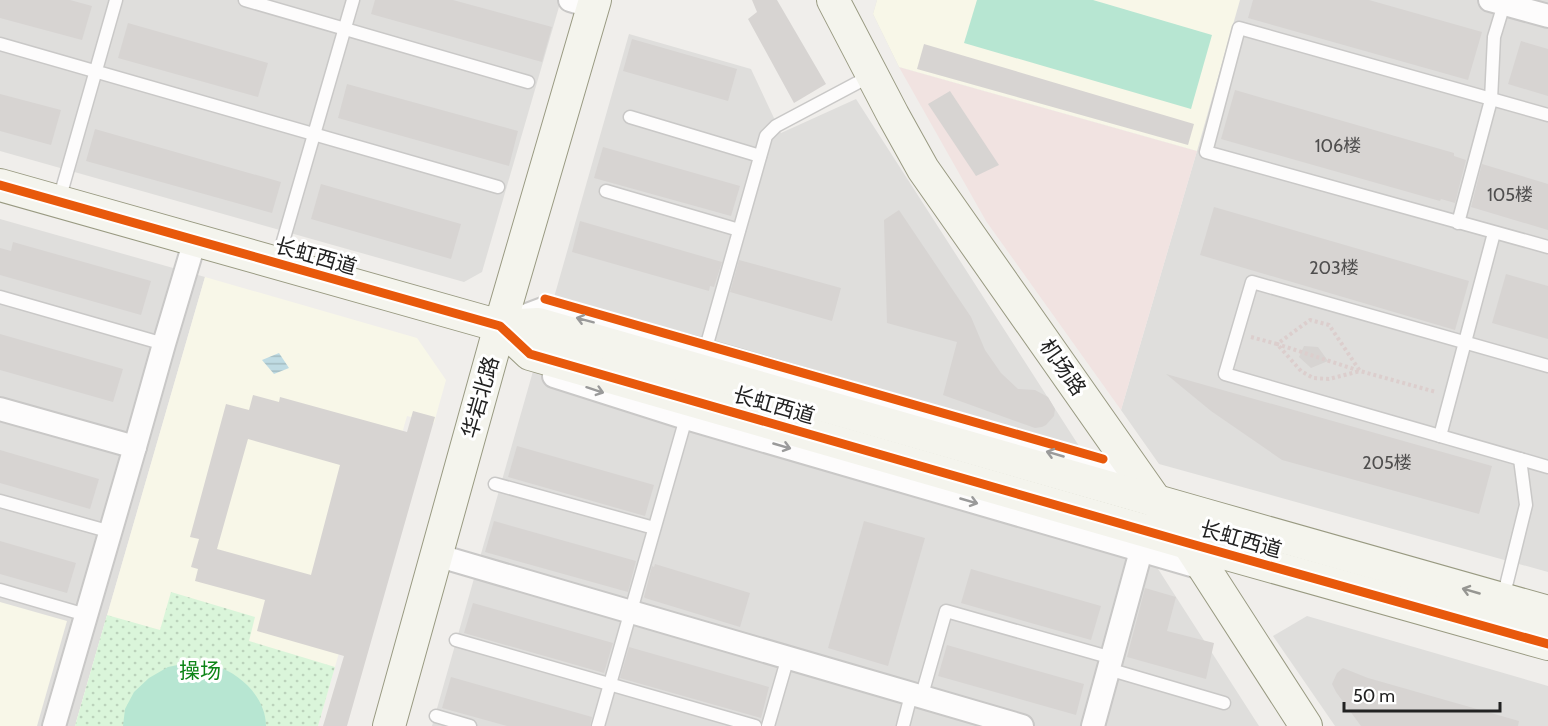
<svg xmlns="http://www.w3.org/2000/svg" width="1548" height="726" font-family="Cabin,'Noto Sans SC',sans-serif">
<defs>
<pattern id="park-dots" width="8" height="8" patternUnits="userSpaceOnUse" patternTransform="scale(1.5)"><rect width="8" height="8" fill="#daf5da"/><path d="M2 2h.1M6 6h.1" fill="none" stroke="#bbd2bb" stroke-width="1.8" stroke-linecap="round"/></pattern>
<pattern id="water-rules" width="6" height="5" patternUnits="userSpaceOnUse" patternTransform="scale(1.5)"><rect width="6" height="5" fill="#bfdbe3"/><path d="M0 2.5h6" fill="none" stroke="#a4bcc2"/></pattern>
</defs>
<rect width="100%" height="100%" fill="#f0eeeb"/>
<g fill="#dfdedc">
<path d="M0 0H561L482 272 464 282 0 151Z"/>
<path d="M877 0H1548V572L1159 464 1121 410 1197 151 899 67 873 14Z"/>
<path d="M629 34 751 69 781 133 856 99 1259 726H432Z"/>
<path d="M0 219 205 277 75 726H0Z"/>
<path d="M1307 616 1548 686V726H1335L1273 636Z"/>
</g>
<path fill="#f1e3e1" d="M899 67 1197 151 1121 410 986 221Z"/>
<g fill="#f8f7e8">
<path d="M877 0H1240L1197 151 899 67 873 14Z"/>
<path d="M205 277 417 338 446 380 434 423 407 416 318 726H75Z"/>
<path d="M0 602 67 621 37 726H0Z"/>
</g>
<path fill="url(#park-dots)" d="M171 592 255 617 249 641 335 667 318 726H75L107 615 160 630Z"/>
<g fill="#b7e6d2">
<path d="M977 0H1093L1212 35 1191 109 964 43Z"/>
<path d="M192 662C199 663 208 664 216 666 241 674 266 698 266 726H123L125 709 134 692 149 678 168 667Z"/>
</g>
<path fill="url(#water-rules)" d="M279 353 289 368 274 374 262 360Z"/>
<g fill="#d7d4d2" fill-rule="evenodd">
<path d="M0 0H70L92 6 82 40 0 18Z"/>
<path d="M375 0H453L552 27 542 62 371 14Z"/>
<path d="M752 0H777L826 84 794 103 748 19 757 12Z"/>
<path d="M1253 0H1369L1482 32 1468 80 1248 18Z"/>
<path d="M128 23 268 63 258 97 118 58Z"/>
<path d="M632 39 737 69 728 101 623 71Z"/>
<path d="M1521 41 1548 49V96L1508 84Z"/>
<path d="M924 44 1194 124 1188 145 917 69Z"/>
<path d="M347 84 518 131 509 166 338 118Z"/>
<path d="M1235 90 1454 153V156L1466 160 1455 203 1441 199 1440 201 1221 139Z"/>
<path d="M950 91 999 165 976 176 928 104Z"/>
<path d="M0 94 61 110 51 145 0 131Z"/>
<path d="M95 129 281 182 272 213 86 161Z"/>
<path d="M603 147 740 186 731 216 594 178Z"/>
<path d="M1482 164 1548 184V230L1471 207Z"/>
<path d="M321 184 461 224 451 259 311 219Z"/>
<path d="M1214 207 1469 281 1455 330 1200 255Z"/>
<path d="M899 210 971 317 985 350 1001 373 1018 389 1035 390 1048 397 1055 409 1054 416 1046 425 1042 427 1035 428 943 395 957 342 887 323 884 220Z"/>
<path d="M580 221 722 262 714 287 710 286 709 291 572 252Z"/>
<path d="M13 242 151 281 141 315 0 275V248L11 251Z"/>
<path d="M739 260 841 288 832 321 730 292Z"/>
<path d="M1506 274 1548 286V339L1492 323Z"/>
<path d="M0 334 123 369 113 402 0 370Z"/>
<path d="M1304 346 1318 347 1328 361 1311 368 1299 357Z"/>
<path d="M1166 374 1492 466 1479 514 1282 460 1211 411Z"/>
<path d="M253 395 279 402 280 397 407 432 413 411 435 417 347 726H323L344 656 257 631 265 600 195 581 198 569 191 567 199 539 190 537 226 404 249 410ZM248 439 340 465 311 575 217 549Z"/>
<path d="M517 446 654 485 645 516 508 477Z"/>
<path d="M0 450 99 479 90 509 0 483Z"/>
<path d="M494 521 636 561 628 592 485 552Z"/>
<path d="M864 521 925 538 888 666 828 648Z"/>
<path d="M0 541 76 563 67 593 0 574Z"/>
<path d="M655 564 750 593 740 627 645 598 644 597 652 566 654 567Z"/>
<path d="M971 569 1101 606 1091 640 961 603Z"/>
<path d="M1145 588 1176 597 1167 631 1214 643 1206 679 1127 657Z"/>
<path d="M473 603 613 643 604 673 464 633Z"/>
<path d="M947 645 1084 684 1076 715 938 676Z"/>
<path d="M629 647 769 687 761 718 620 678Z"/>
<path d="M1343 668 1368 678 1519 721 1518 726H1361L1336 692 1332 684 1337 673Z"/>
<path d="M451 677 592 717 590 726H507L442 708Z"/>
</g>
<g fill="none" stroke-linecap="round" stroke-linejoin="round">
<g stroke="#c9c8c7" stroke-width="15">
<g id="lane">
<path d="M245 0 528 82"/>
<path d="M0 44 498 187"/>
<path d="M1548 115 1239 28 1206 152 1548 247"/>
<path d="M630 117 760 156"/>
<path d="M606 191 739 230"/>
<path d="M59 200 116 0"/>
<path d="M1458 223 1491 100 1494 37 1504 4"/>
<path d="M277 262 353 0"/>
<path d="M0 297 164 344"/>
<path d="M705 351 766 136 776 126 872 75"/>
<path d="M1548 366 1252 282 1225 374 1548 467"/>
<path d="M1440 436 1494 233"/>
<path d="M495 484 654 528"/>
<path d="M0 501 111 532"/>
<path d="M0 590 86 615"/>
<path d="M1503 598 1526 505 1520 459"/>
<path d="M456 640 755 726"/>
<path d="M1108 669 1224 703"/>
<path d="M921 698 946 611 1112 658"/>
<path d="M436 716 470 726"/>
<path d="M598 726 686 418"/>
<path d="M768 726 788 657"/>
<path d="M903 726 911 695"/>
</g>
</g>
<g stroke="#c9c8c7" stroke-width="26">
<g id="street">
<path d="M570 0 593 7"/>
<path d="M1490 0 1548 16"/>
<path d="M514 320 543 309 705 351 1140 479"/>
<path d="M554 376 686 418 1205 569"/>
<path d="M0 409 135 447"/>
<path d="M436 555 1022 726"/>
<path d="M54 726 135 447 164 344 195 240"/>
<path d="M1093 726 1141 551"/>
</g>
</g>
<g stroke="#999a82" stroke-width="34">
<g id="secondary">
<path d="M833 0 893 115 923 169 1156 501 1188 543 1306 726"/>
<path d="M0 185 500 326 538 324 1202 514 1548 612"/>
<path d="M500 326 530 354 1188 543 1548 644"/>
<path d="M389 726 500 326 595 0"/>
</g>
</g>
<path stroke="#dccecd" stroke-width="4" stroke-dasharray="3 3" stroke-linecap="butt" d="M1251 337 1277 344 1301 371 1313 378 1329 379 1360 371 1277 344 1310 320 1329 325 1360 371 1436 392"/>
<use href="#lane" stroke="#fdfcfc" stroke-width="12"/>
<use href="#street" stroke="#fdfcfc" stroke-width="22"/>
<use href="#secondary" stroke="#f4f4ed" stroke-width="32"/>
<g stroke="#fff" stroke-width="13">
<g id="cycleway">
<path d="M0 185 500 326 530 354 1188 543 1548 644"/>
<path d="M545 299 1103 459"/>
</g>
</g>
<use href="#cycleway" stroke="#e8590c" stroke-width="9"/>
</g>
<defs><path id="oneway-shaft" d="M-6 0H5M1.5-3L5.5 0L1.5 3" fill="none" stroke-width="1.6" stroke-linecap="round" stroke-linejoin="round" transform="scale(1.5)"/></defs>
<g stroke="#9a9a9a">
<use href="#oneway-shaft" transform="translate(585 320) rotate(-165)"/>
<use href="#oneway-shaft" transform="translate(595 390) rotate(18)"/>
<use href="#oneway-shaft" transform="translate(782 446) rotate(16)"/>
<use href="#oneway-shaft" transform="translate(1055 454) rotate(-164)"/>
<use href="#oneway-shaft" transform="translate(969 501) rotate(16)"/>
</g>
<use stroke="#969692" href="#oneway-shaft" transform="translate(1471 591) rotate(-164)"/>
<g text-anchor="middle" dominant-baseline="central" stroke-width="6" stroke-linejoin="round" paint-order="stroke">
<g font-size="18" fill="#4f4e4e">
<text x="1338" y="146">106楼</text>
<text x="1510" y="195">105楼</text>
<text x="1334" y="268">203楼</text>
<text x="1387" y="463">205楼</text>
</g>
<g font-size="21" fill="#222" stroke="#fff">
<text transform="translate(316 256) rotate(16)">长虹西道</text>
<text transform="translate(1063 367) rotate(55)">机场路</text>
<text transform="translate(480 397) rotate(-74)">华岩北路</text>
<text transform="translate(774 405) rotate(16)">长虹西道</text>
<text transform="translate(1241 539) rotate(16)">长虹西道</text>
</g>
<g font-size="21" fill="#0c8416" stroke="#fff">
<text x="200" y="670">操场</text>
</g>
</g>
<path d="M1344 702v9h156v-9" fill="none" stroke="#222222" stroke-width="3"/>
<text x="1353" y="702" font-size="18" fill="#222222" stroke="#ffffff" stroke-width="4.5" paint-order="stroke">50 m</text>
</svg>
